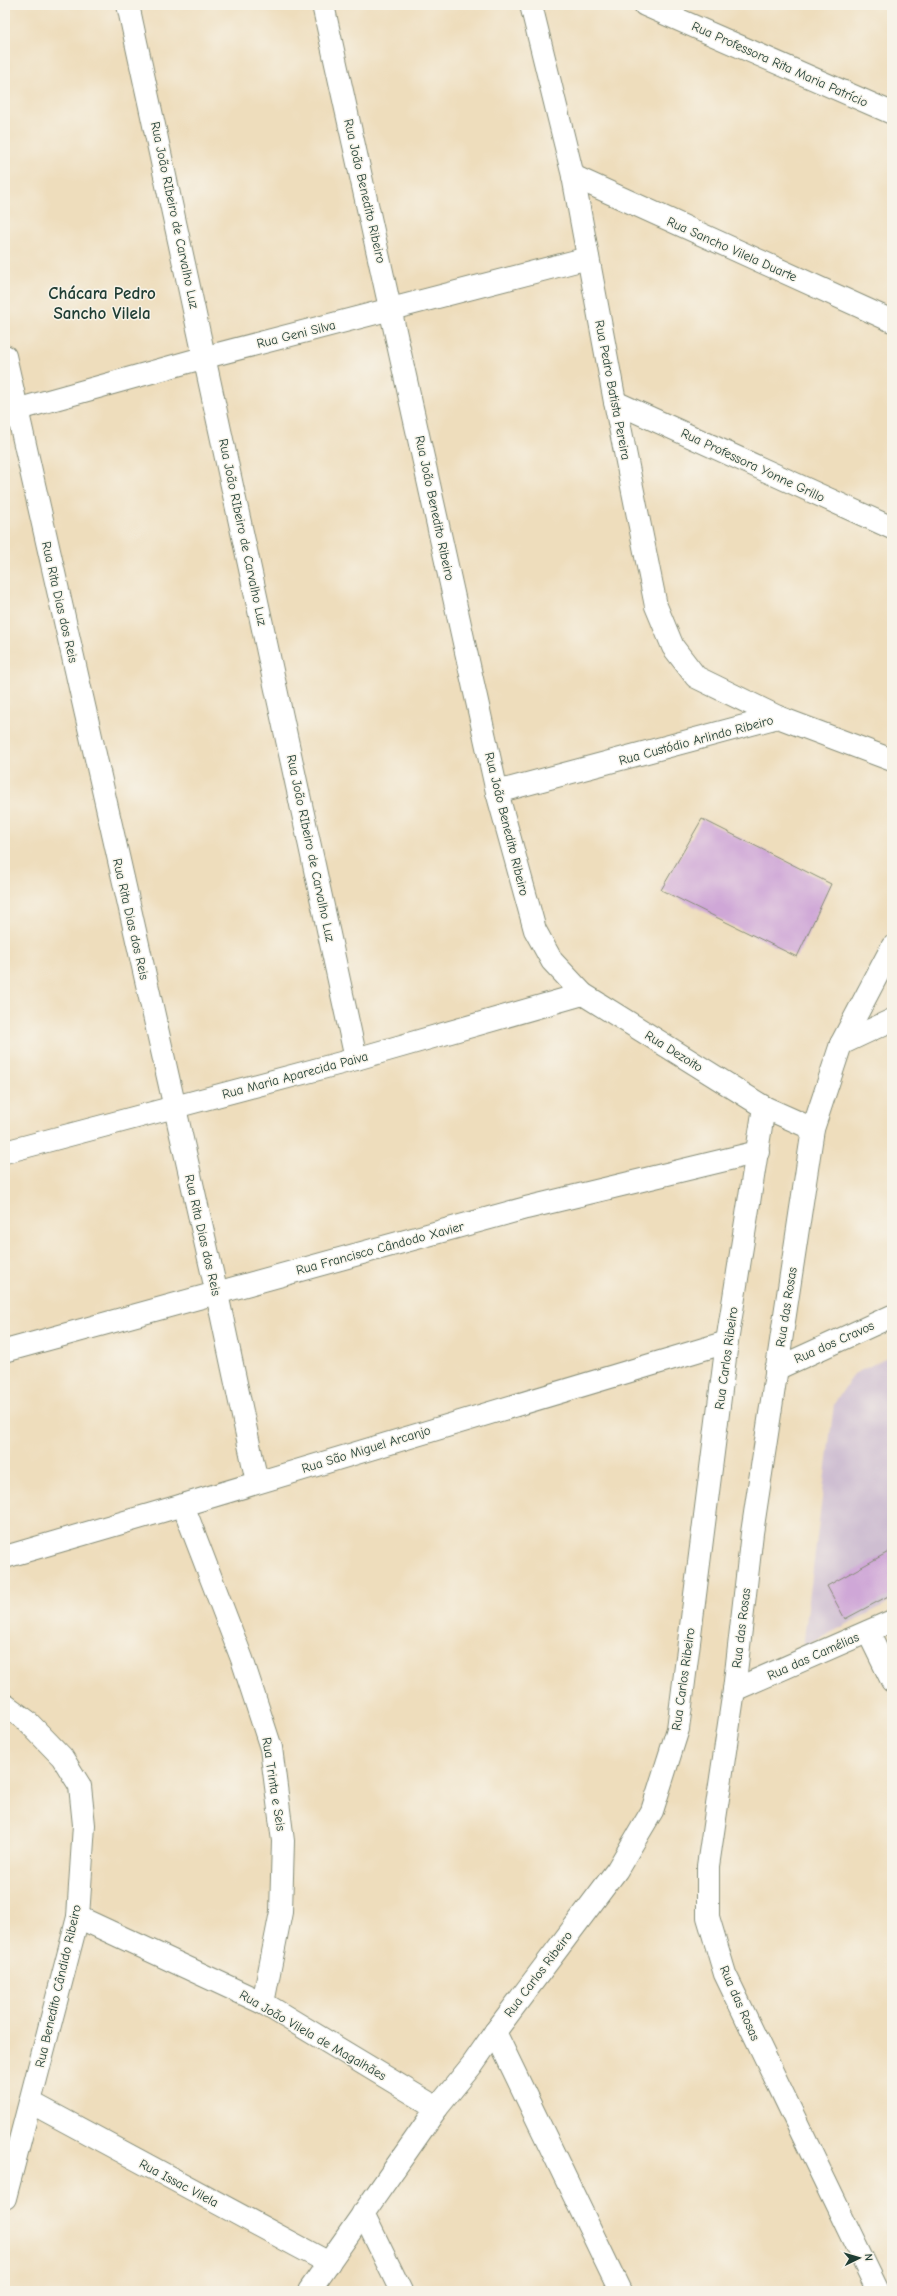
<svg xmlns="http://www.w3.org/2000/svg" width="897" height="2296" font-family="'Comic Neue',sans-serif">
<rect width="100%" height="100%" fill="#f7f3e8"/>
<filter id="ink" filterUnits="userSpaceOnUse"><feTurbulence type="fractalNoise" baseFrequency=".025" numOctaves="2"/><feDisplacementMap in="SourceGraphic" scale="8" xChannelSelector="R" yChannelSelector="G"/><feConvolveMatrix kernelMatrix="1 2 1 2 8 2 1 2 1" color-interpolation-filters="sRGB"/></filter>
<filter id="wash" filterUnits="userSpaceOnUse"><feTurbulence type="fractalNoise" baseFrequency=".012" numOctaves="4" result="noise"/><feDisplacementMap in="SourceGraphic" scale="16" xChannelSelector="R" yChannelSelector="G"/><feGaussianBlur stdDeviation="0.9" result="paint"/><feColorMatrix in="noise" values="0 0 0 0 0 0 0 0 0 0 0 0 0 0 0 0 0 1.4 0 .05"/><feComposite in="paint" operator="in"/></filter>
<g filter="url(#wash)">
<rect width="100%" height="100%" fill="#eeddbc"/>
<path fill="#cebed1" d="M892 1355V1601L803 1647 834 1404 854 1374Z"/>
<g id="blocks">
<g fill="#cfa7d7">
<path d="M702 819 831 884 797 957 661 890Z"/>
<path d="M892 1550V1594L845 1619 827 1586Z"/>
</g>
</g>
</g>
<g filter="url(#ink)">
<use href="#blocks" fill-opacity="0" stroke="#868d78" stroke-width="1"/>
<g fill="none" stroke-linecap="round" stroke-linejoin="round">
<g stroke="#868d78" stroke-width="24">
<g id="minor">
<path d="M128 5 356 1059"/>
<path d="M323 5 497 792 535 930 552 961 583 994 764 1107"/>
<path d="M531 5 573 176 615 402 656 606 673 647 696 677 778 717"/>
<path d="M645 5 892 113"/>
<path d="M573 176 892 321"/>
<path d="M5 356 217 1294 257 1482"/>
<path d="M615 402 892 528"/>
<path d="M5 413 206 357 588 258"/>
<path d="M497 792 778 717 892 760"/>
<path d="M841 1044 892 1020"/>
<path d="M5 1152 356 1059 583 994"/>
<path d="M5 1351 526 1208 758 1152"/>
<path d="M776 1369 892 1316"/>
<path d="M183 1505 242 1659 271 1748 283 1841 281 1912 263 2003"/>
<path d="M5 1557 183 1505 727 1342"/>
<path d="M868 1632 892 1681"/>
<path d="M734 1690 892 1621"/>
<path d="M5 1705 27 1721 62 1757 80 1786 84 1825 78 1917 5 2198"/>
<path d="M78 1917 263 2003 437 2108"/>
<path d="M495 2032 620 2291"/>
<path d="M30 2102 329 2263"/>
<path d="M363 2213 401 2291"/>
<path d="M309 2291 437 2108 472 2065 495 2032 617 1870 652 1811 678 1729 727 1342 764 1107 813 1129"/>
<path d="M878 2291 725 1974 708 1917V1866L734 1690 752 1533 813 1129 841 1044 892 947"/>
</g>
</g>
<use href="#minor" stroke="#fff" stroke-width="22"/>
</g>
</g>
<g text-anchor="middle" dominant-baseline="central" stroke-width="3" stroke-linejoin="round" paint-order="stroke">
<g font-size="13" fill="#1f3d34" stroke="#f7f3e8">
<text transform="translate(780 64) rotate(24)">Rua Professora Rita Maria Patrício</text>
<text transform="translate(365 191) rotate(77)">Rua João Benedito Ribeiro</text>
<text transform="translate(175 215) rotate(78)">Rua João RIbeiro de Carvalho Luz</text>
<text transform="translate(732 249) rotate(24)">Rua Sancho Vilela Duarte</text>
<text transform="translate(296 334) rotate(-14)">Rua Geni Silva</text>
<text transform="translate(613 390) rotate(79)">Rua Pedro Batista Pereira</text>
<text transform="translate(753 465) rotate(25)">Rua Professora Yonne Grillo</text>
<text transform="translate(435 508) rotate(78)">Rua João Benedito Ribeiro</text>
<text transform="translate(243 532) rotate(78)">Rua João RIbeiro de Carvalho Luz</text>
<text transform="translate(60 602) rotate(77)">Rua Rita Dias dos Reis</text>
<text transform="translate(696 740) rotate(-15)">Rua Custódio Arlindo Ribeiro</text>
<text transform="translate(507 824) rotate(76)">Rua João Benedito Ribeiro</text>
<text transform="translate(311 848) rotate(78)">Rua João RIbeiro de Carvalho Luz</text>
<text transform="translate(131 919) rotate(77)">Rua Rita Dias dos Reis</text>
<text transform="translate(674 1051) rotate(32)">Rua Dezoito</text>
<text transform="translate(295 1075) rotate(-15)">Rua Maria Aparecida Paiva</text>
<text transform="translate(203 1235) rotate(77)">Rua Rita Dias dos Reis</text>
<text transform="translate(380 1248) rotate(-15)">Rua Francisco Cândodo Xavier</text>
<text transform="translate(786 1307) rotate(-81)">Rua das Rosas</text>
<text transform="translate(834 1342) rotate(-24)">Rua dos Cravos</text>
<text transform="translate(726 1358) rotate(-82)">Rua Carlos Ribeiro</text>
<text transform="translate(366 1449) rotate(-17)">Rua São Miguel Arcanjo</text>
<text transform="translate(741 1628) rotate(-83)">Rua das Rosas</text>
<text transform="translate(813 1656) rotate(-24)">Rua das Camélias</text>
<text transform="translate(683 1679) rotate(-82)">Rua Carlos Ribeiro</text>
<text transform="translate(274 1784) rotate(81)">Rua Trinta e Seis</text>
<text transform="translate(538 1974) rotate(-53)">Rua Carlos Ribeiro</text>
<text transform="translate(58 1986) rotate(-77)">Rua Benedito Cândido Ribeiro</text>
<text transform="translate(740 2003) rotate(66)">Rua das Rosas</text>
<text transform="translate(313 2035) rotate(30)">Rua João Vilela de Magalhães</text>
<text transform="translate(179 2183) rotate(28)">Rua Issac Vilela</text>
</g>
<g font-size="17" font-weight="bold" fill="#1f3d34" stroke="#f7f3e8">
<text x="102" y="293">Chácara Pedro<tspan x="102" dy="20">Sancho Vilela</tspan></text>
</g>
</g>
<rect width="897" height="2296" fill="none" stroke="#f7f3e8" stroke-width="20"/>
<g transform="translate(859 2258) rotate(85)" stroke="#f7f3e8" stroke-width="3" paint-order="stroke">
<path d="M0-3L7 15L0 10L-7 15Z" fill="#1f3d34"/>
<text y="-6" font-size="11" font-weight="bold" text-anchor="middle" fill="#1f3d34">N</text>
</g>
</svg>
